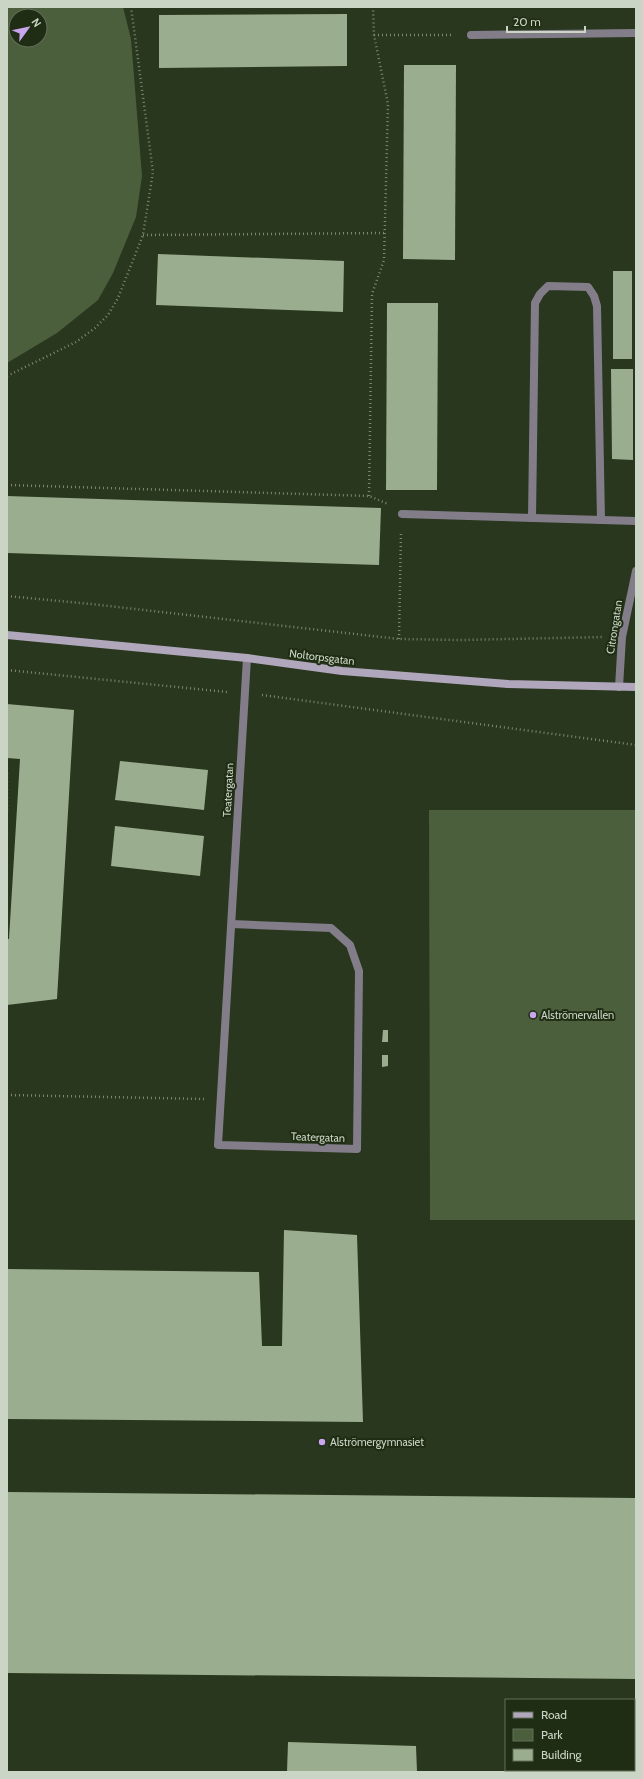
<svg xmlns="http://www.w3.org/2000/svg" width="643" height="1779" font-family="Cabin,sans-serif">
<rect width="100%" height="100%" fill="#28371d"/>
<g fill="#4b5f3c" fill-rule="evenodd">
<path d="M7 7H123L131 39 142 176 136 217 113 273 98 300 57 333 7 363ZM16 16H40V40H16Z"/>
<path d="M429 810H636V1220H430Z"/>
</g>
<g fill="#9bad8f">
<path d="M347 14V66L159 68V15Z"/>
<path d="M404 65H456L455 260 403 259Z"/>
<path d="M158 254 344 261 343 312 156 305Z"/>
<rect x="613" y="271" width="19" height="88"/>
<path d="M387 303H438L437 490H386Z"/>
<path d="M611 369H633V460L612 459Z"/>
<path d="M7 496 381 508 379 565 7 553Z"/>
<path d="M7 704 74 710 57 999 7 1005V939H9L20 759 7 758Z"/>
<path d="M120 761 208 770 204 810 115 800Z"/>
<path d="M115 826 204 836 200 876 111 866Z"/>
<path d="M383 1030H388V1042H382Z"/>
<path d="M382 1055H388V1066L382 1067Z"/>
<path d="M284 1230 357 1235 363 1422 7 1419V1269L259 1272 262 1346H282Z"/>
<path d="M7 1492 636 1498V1679L7 1673Z"/>
<path d="M288 1742 416 1746 417 1772H287Z"/>
</g>
<g fill="none" stroke-linecap="round" stroke-linejoin="round">
<g stroke="#7c8874" stroke-width="2.5" stroke-dasharray="1 3" stroke-linecap="butt">
<path d="M374 35H454"/>
<path d="M143 235 386 233"/>
<path d="M7 376 76 342 95 328 108 315 118 298 143 235 153 172 131 7"/>
<path d="M7 485 369 496 388 504"/>
<path d="M369 496 372 294 384 260 388 104 374 35 373 7"/>
<path d="M7 596 91 604 399 639 460 640 604 637"/>
<path d="M399 639 401 532"/>
<path d="M7 670 227 692"/>
<path d="M262 695 636 745"/>
<path d="M7 773V812"/>
<path d="M7 1095 204 1099"/>
</g>
<g stroke="#837d8a" stroke-width="8">
<path d="M471 35 636 33"/>
<path d="M402 514 636 521"/>
<path d="M532 518 535 303 540 294 548 286 588 287 594 296 597 306 601 520"/>
</g>
<g stroke="#837d8a" stroke-width="8">
<path d="M619 687 622 637 636 571"/>
<path d="M232 924 331 928 350 945 359 971 357 1149 218 1145 247 658"/>
</g>
<path stroke="#b1a7bc" stroke-width="8" d="M7 635 247 658 342 671 508 684 636 687"/>
</g>
<g fill="#c9a5ee" stroke="#1f2d14" stroke-width="1.5">
<circle cx="533" cy="1015" r="4"/>
<circle cx="322" cy="1442" r="4"/>
</g>
<g text-anchor="middle" dominant-baseline="central" stroke-width="4" stroke-linejoin="round" paint-order="stroke">
<g font-size="11" fill="#cbd5c5" stroke="#1f2d14">
<text transform="translate(614 627) rotate(-81)">Citrongatan</text>
<text transform="translate(322 657) rotate(7)">Noltorpsgatan</text>
<text transform="translate(228 790) rotate(-87)">Teatergatan</text>
<text transform="translate(318 1137) rotate(2)">Teatergatan</text>
</g>
<g font-size="11" fill="#cbd5c5" stroke="#1f2d14" text-anchor="start">
<text x="541" y="1015">Alströmervallen</text>
<text x="330" y="1442">Alströmergymnasiet</text>
</g>
</g>
<rect width="643" height="1779" fill="none" stroke="#cbd5c5" stroke-width="16"/>
<rect x="505" y="1699" width="130" height="72" fill="#1f2d14" stroke="#64705b"/>
<rect x="513" y="1712" width="20" height="6" fill="#b1a7bc" stroke="#64705b"/>
<text x="541" y="1719" font-size="12" fill="#cbd5c5">Road</text>
<rect x="513" y="1729" width="20" height="12" fill="#4b5f3c" stroke="#64705b"/>
<text x="541" y="1739" font-size="12" fill="#cbd5c5">Park</text>
<rect x="513" y="1749" width="20" height="12" fill="#9bad8f" stroke="#64705b"/>
<text x="541" y="1759" font-size="12" fill="#cbd5c5">Building</text>
<g transform="translate(28 28) rotate(57)"><circle r="19" fill="#1f2d14" stroke="#64705b"/>
<path d="M0-3L7 15L0 10L-7 15Z" fill="#c9a5ee"/>
<text y="-6" font-size="11" font-weight="bold" text-anchor="middle" fill="#cbd5c5">N</text>
</g>
<path d="M507 26v6h78v-6" fill="none" stroke="#cbd5c5" stroke-width="2"/>
<text x="513" y="26" font-size="12" fill="#cbd5c5" stroke="#1f2d14" stroke-width="3" paint-order="stroke">20 m</text>
</svg>
